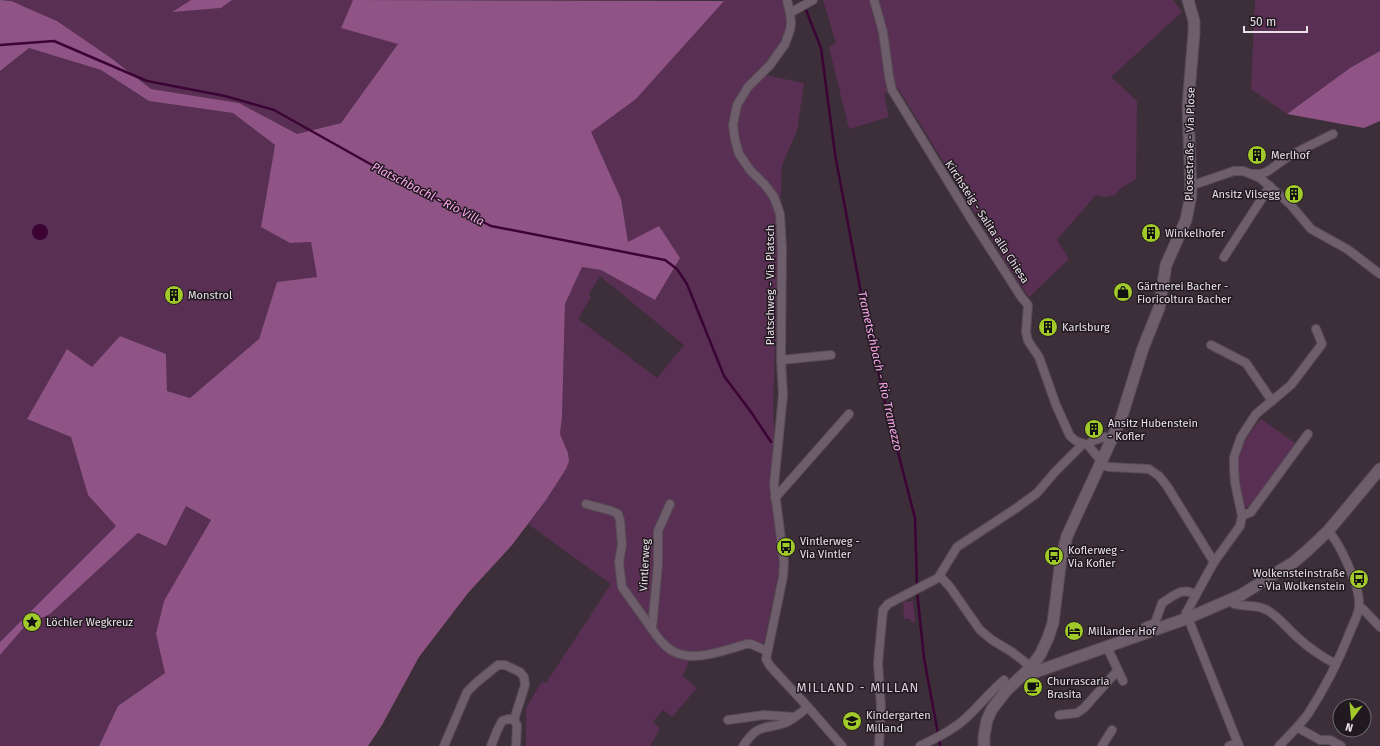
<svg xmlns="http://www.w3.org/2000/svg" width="1380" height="746" font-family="'Fira Sans',sans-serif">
<rect width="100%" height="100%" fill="#3d2f3a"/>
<g fill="#592f53" fill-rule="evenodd">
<path d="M7 0H191L173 11 221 8 232 0H353L341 28 399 43 341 123 297 134 239 103 151 89 111 58 57 21Z"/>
<path d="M724 0H782L787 14 784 38 765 75 804 83 797 131 782 165 773 405 780 566 764 643 748 641 710 651 692 653 683 676 697 688 672 717 663 710 653 722 660 729 650 746H526V708L542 681 546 683 611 584 528 524 546 500 566 469 568 453 560 434 562 417 565 304 582 267 601 270 655 300 628 242 621 199 590 132 636 99ZM600 276 684 345 657 378 578 319 591 297 589 294Z"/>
<path d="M823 0H1173L1182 12 1111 77 1137 101 1136 179 1120 189 1115 195 1106 197 1096 195 1057 240 1069 259 1029 297 1012 272 896 85 884 95 889 117 849 129 829 47 836 43Z"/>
<path d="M1255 0H1380V51L1350 68 1287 114 1251 89Z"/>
<path d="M29 48 101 70 149 101 233 113 275 145 261 227 290 243 311 242 317 277 277 282 259 339 190 398 167 391 166 354 120 336 92 367 67 349 27 419 71 437 88 495 116 526 0 642V71Z"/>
<path d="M1261 419 1295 443 1251 506 1246 507 1244 503C1242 490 1236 469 1239 456 1242 442 1252 430 1261 419Z"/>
<path d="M186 506 211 520 201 537 156 634 165 673 118 706 99 746H0V655L26 625 50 614 138 533 166 546Z"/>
<path d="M913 601 915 622H911L910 619H904L903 602Z"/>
</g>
<g fill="#8f5485">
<path d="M0 0 11 1 57 21 111 58 151 89 239 103 297 134 341 123 398 44 341 28 353 0 724 1 636 99 591 132 621 199 628 242 659 226 680 258 655 300 601 270 582 267 565 304 562 417 560 434 568 453 569 461 566 469 546 500 512 545 468 593 419 657 382 725 368 746H99L118 706 165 673 156 634 164 601 211 520 186 506 166 546 138 533 50 614 26 625 0 655V642L116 526 88 495 71 437 27 419 67 349 92 367 120 336 166 354 167 391 190 398 259 339 277 282 317 277 311 242 290 243 261 227 275 145 233 113 149 101 101 70 29 48 0 71Z"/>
<path d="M191 0H232L221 8 172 12Z"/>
<path d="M1380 51V121L1364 128 1287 114 1350 68Z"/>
</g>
<circle fill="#3b0435" cx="40" cy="232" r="8"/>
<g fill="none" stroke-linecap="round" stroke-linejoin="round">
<g stroke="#3b0435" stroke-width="2.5">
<path d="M802 0 821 48 835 154 861 293 885 402 915 518 917 586"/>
<path d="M0 45 54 41 147 81 225 96 274 110 397 179 491 226 665 260 677 269 687 284 724 376 751 412 771 442"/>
<path d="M917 591 924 658 938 734"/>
<path d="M939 739 940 746"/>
</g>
<g stroke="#574b55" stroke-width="10">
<g id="street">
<path d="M787 0 790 13 791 23 790 30 785 44 770 65 748 87 737 105 733 125 735 140 739 154 750 170 765 185 774 197 780 214 782 249 781 360 783 395 774 485 784 562 783 577 766 659 770 666 808 707 842 746"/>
<path d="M874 0 883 32 889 76 892 90 971 219 1022 298 1028 305 1026 332 1028 341 1039 357 1056 405 1070 436 1076 441 1088 445 1105 466 1109 467 1149 469 1159 476 1167 486 1214 562"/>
<path d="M790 13 813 0"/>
<path d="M1251 174 1260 178 1290 204 1311 229 1347 249 1380 274"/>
<path d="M1191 184H1196L1234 171H1243L1251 174H1261L1268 171 1289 156 1333 134"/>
<path d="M1224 257 1270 186"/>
<path d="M1211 345 1246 363 1272 401"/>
<path d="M781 360 831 355"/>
<path d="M1088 445 1092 441 1105 437"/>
<path d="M775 498 849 414"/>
<path d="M586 504 612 511 618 514 620 520 622 545 619 562 622 587 652 629"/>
<path d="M670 504 658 531V564L652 629C657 637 663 645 671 650 692 664 724 650 747 644H751L767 651"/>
<path d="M1242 516 1251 512 1308 434"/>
<path d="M940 576 950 587 980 630 992 640 1012 652 1031 667"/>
<path d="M1232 600 1234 604C1245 607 1256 604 1267 610 1279 617 1287 628 1297 637 1309 648 1322 657 1336 664"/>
<path d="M1359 608 1363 609 1380 627"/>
<path d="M1145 627 1155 623 1162 603C1174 596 1182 586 1196 595"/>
<path d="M1107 647 1123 681"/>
<path d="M1059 715 1077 713 1084 708 1118 670"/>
<path d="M728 720 764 715 794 717"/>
<path d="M1298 727 1302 730 1320 740H1330L1341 746"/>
<path d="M444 746 467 692 477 682 498 665H505L520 672 524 677 525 685 514 720"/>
<path d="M491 746 497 731 502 721 508 719 514 720 517 725 516 746"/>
<path d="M743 746C759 723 762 730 785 723 791 721 803 711 808 707"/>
<path d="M879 746 881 707 878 663 883 610 888 604 938 578 957 547 1015 509 1037 493 1055 472 1083 444"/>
<path d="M920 746C936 738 953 730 966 718 979 706 990 692 1004 680"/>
<path d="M1102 746 1112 730"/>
<path d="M1229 746 1238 743"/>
<path d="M1239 746 1186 613 1214 562 1240 526 1242 516 1235 483 1234 468V457L1241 437 1256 414 1291 385 1322 344 1316 329"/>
<path d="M1279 746C1289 736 1300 725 1308 714 1325 688 1339 660 1350 632 1353 624 1359 614 1359 606 1361 589 1340 543 1328 531"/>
</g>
</g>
<g stroke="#574b55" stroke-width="13">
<g id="secondary">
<path d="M1024 676 1188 618 1241 595 1294 562 1308 550 1328 531 1380 469"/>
<path d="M984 746V736L987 720 992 709 1006 691 1031 667 1040 655 1048 638 1053 623 1061 559 1067 536 1121 419 1143 348 1159 308 1166 265 1186 220 1191 195 1188 105 1194 33V21L1188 0"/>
</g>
</g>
<use href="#street" stroke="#6e5d6a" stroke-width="8"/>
<use href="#secondary" stroke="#6e5d6a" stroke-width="11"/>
</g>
<defs>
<g id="building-disc" transform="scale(1)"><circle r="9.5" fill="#a1c929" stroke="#20191f"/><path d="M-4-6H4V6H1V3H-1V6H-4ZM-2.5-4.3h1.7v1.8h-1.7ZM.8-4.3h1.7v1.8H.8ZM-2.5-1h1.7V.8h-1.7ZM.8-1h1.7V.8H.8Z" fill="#111"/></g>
<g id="shop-disc" transform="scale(1)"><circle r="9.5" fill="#a1c929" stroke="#20191f"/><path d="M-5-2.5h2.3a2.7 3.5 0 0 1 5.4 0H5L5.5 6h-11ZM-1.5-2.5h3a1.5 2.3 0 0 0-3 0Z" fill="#111"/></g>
<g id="bus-disc" transform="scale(1)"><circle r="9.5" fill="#a1c929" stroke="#20191f"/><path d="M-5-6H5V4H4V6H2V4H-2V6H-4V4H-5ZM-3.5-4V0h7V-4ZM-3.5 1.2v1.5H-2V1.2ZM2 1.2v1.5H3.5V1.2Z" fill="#111"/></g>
<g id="sight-disc" transform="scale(1)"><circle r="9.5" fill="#a1c929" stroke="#20191f"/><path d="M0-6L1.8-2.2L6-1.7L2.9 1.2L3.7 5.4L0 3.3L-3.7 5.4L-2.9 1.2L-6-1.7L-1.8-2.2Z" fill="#111"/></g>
<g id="hotel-disc" transform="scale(1)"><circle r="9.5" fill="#a1c929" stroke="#20191f"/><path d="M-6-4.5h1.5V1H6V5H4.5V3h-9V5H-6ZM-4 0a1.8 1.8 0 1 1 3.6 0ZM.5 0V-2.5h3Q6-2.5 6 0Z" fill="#111"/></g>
<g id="cafe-disc" transform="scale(1)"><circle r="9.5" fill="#a1c929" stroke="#20191f"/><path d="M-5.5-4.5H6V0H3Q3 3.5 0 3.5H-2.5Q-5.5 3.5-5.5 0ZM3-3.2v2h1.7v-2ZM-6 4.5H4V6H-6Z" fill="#111"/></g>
<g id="school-disc" transform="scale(1)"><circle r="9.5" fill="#a1c929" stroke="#20191f"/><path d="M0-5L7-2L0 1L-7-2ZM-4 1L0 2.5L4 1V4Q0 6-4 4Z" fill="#111"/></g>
</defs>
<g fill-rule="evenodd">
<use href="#building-disc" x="1257" y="155"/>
<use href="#building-disc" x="1294" y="194"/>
<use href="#building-disc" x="1151" y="233"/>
<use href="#shop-disc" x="1123" y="292"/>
<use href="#building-disc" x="174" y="295"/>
<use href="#building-disc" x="1048" y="327"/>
<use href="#building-disc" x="1094" y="429"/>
<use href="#bus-disc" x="786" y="547"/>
<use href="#bus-disc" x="1054" y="556"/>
<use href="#bus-disc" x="1359" y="579"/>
<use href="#sight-disc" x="32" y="622"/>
<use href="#hotel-disc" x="1074" y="631"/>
<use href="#cafe-disc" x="1033" y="687"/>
<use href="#school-disc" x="852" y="721"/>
</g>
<g text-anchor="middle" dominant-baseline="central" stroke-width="3" stroke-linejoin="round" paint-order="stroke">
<g font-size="11" fill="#eae0e8" stroke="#20191f">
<text transform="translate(1190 144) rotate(-89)">Plosestraße - Via Plose</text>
<text transform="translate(987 222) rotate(57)">Kirchsteig - Salita alla Chiesa</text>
<text transform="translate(770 285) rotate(-90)">Platschweg - Via Platsch</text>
<text transform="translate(645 565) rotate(-87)">Vintlerweg</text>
</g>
<g font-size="11" fill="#eae0e8" stroke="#20191f" text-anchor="start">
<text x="1271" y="155">Merlhof</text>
<text x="1280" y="194" text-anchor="end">Ansitz Vilsegg</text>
<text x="1165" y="233">Winkelhofer</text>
<text x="1137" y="286">Gärtnerei Bacher -<tspan x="1137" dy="13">Fioricoltura Bacher</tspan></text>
<text x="188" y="295">Monstrol</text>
<text x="1062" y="327">Karlsburg</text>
<text x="1108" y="423">Ansitz Hubenstein<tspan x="1108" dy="13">- Kofler</tspan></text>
<text x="800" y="541">Vintlerweg -<tspan x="800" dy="13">Via Vintler</tspan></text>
<text x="1068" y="550">Koflerweg -<tspan x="1068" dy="13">Via Kofler</tspan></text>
<text x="1345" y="573" text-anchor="end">Wolkensteinstraße<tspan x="1345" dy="13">- Via Wolkenstein</tspan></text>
<text x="46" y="622">Löchler Wegkreuz</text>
<text x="1088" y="631">Millander Hof</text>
<text x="1047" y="681">Churrascaria<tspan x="1047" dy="13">Brasita</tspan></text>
<text x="866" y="715">Kindergarten<tspan x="866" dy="13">Milland</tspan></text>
</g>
<g font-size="12" font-style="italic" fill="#faa6eb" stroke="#20191f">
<text transform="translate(428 194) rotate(27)">Platschbachl - Rio Villa</text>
<text transform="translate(880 371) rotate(77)">Trametschbach - Rio Tramezzo</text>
</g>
<g font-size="13" letter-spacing="1" fill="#ddcbd9" stroke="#20191f">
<text x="858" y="687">MILLAND - MILLAN</text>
</g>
</g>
<g transform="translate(1352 718) rotate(196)"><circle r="19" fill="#20191f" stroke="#71696f"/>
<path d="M0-3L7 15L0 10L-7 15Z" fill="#a1c929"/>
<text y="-6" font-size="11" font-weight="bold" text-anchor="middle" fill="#eae0e8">N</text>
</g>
<path d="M1244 26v6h63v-6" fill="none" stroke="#eae0e8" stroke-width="2"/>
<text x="1250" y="26" font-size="12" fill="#eae0e8" stroke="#20191f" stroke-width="3" paint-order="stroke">50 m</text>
</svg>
